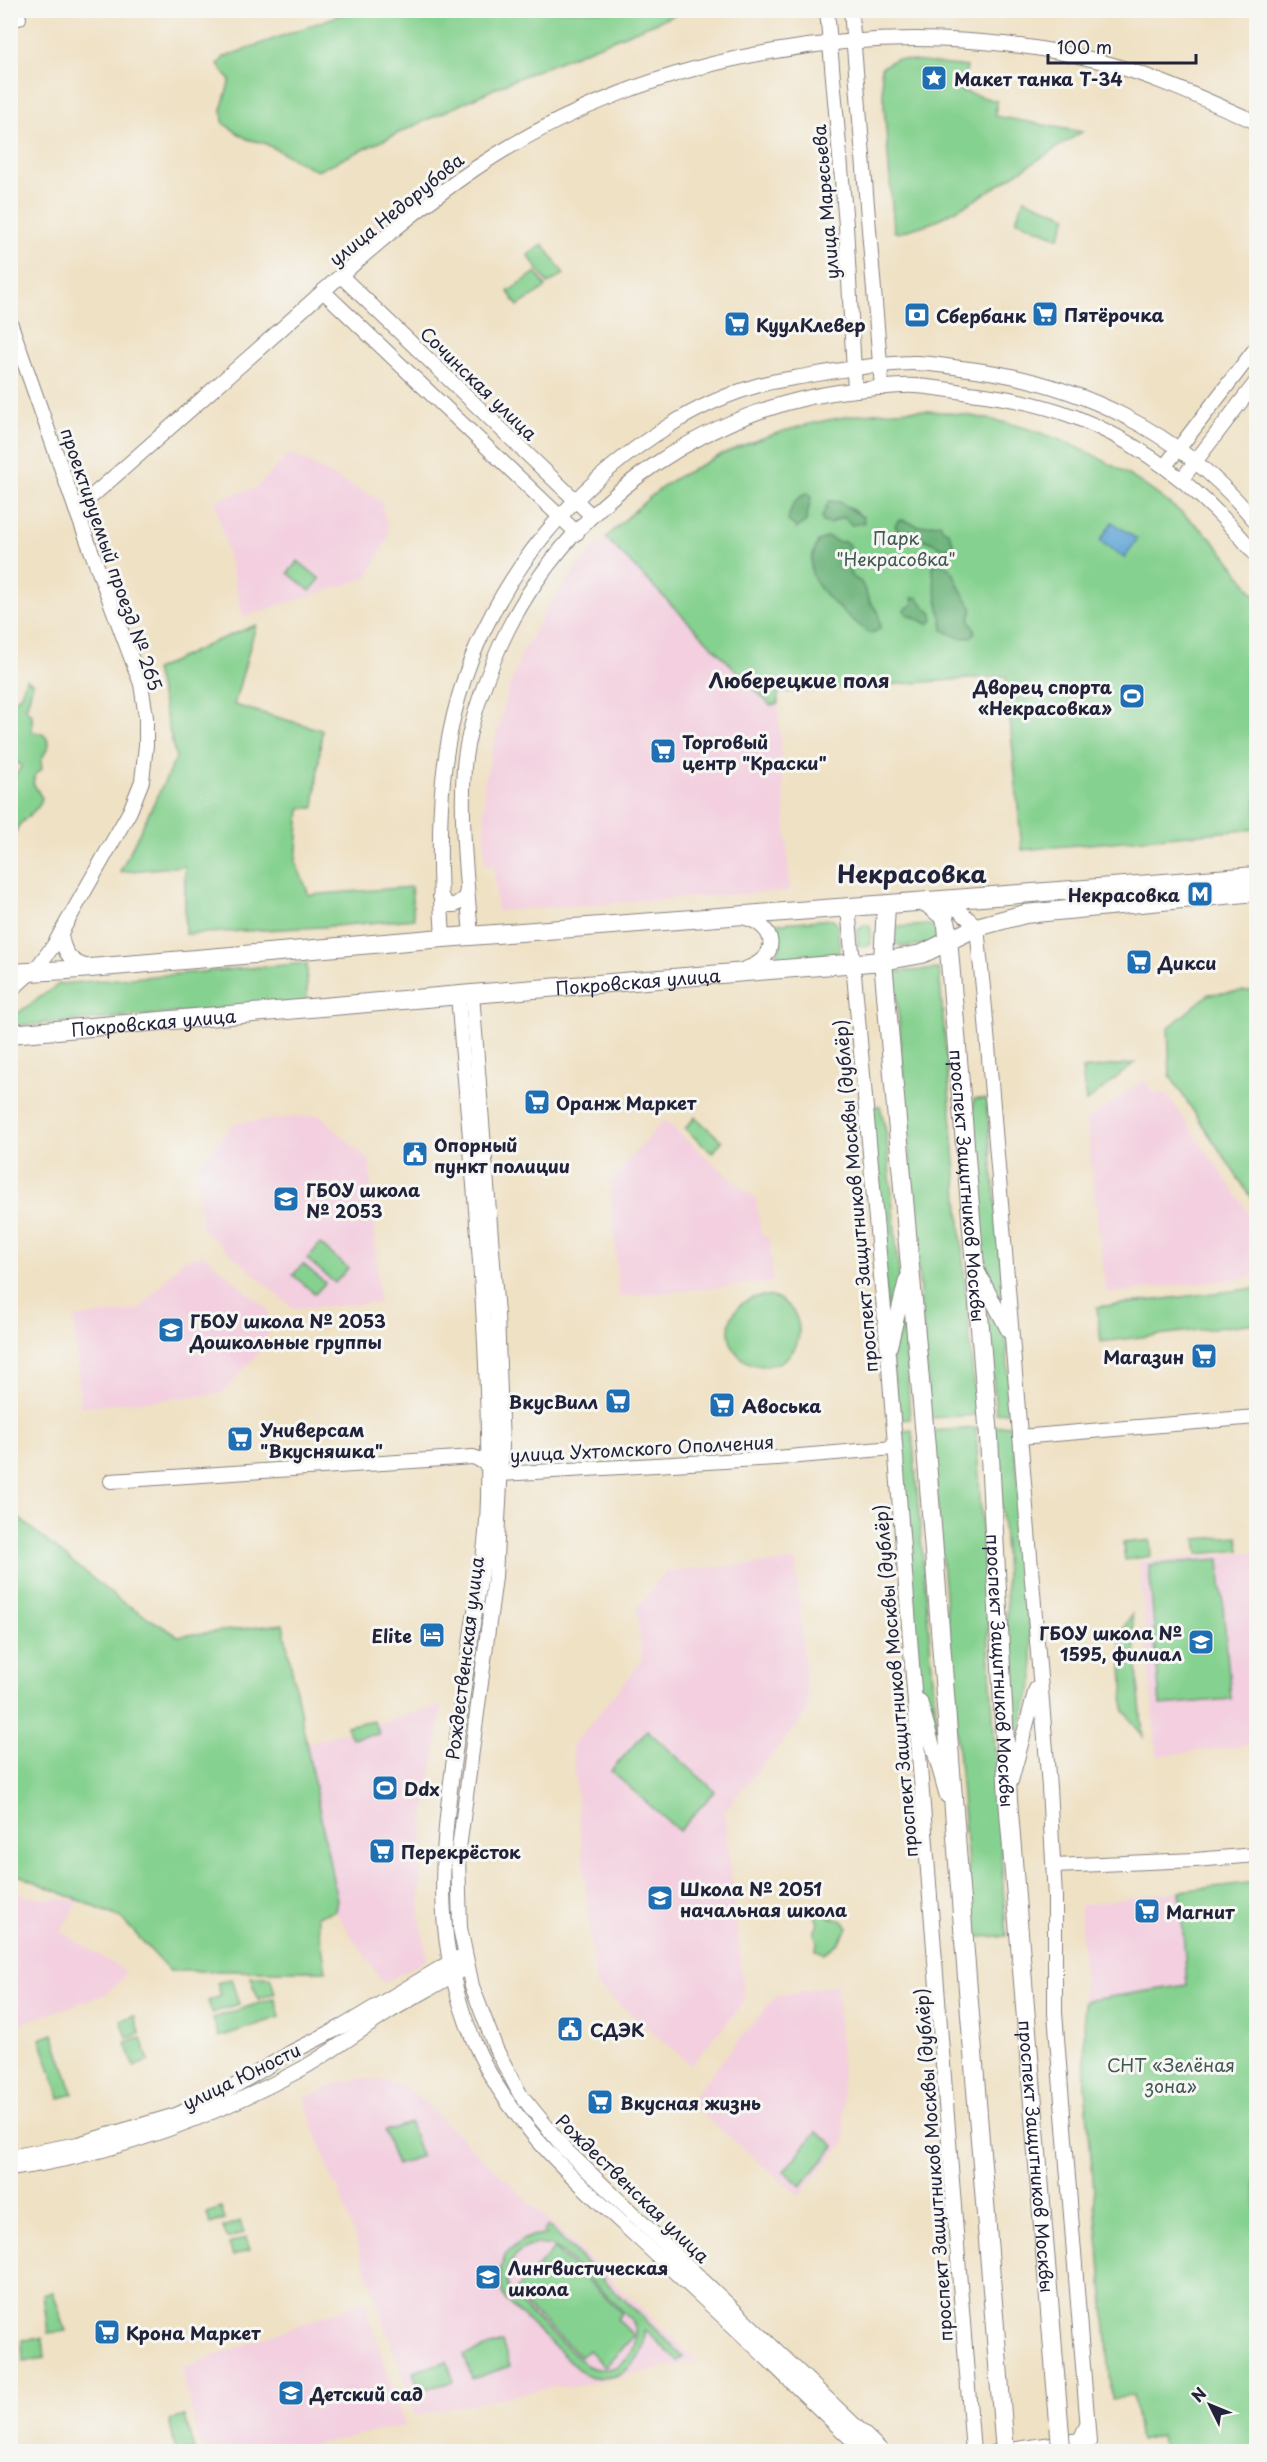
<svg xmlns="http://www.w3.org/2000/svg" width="1267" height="2462" font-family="'Playpen Sans',sans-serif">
<rect width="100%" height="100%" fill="#f6f6f2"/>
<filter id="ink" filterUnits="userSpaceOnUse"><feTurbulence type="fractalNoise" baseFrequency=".0167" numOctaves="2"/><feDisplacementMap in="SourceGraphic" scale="12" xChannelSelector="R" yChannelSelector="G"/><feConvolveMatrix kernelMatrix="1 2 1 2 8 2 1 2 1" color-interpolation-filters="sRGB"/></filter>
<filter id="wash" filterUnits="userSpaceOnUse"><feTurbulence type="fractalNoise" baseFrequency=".008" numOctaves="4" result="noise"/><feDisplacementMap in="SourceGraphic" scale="24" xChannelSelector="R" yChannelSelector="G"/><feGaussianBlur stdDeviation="1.35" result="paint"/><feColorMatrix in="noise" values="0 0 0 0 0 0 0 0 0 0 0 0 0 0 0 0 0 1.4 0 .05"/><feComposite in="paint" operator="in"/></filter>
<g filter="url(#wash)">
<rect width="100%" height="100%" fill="#efe1c4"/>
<g fill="#f3cfdf">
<path d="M290 453 381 501 389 536 367 578 243 617 215 500 256 488Z"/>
<path d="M606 538 770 705 778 704 790 891 497 911 494 865H485L484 783 508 690 521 655 548 606 588 554Z"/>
<path d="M1144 1080 1154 1093H1166L1256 1223V1277L1106 1293 1086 1120Z"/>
<path d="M320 1115 370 1162 379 1303 293 1308 202 1229 195 1169 234 1123Z"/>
<path d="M664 1120 756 1200 761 1234 770 1239 773 1282 619 1297 610 1181Z"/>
<path d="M204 1255 268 1310V1342L222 1394 80 1407 74 1318 139 1310 183 1260Z"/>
<path d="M1256 1552V1722L1252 1723V1745L1157 1756 1139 1562Z"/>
<path d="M796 1561 808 1712 724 1811 745 2001 691 2065 595 1984 572 1746 642 1661 637 1608 666 1571Z"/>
<path d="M443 1705 424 1819 421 1863 420 1915 427 1960 383 1983 335 1911 337 1900 306 1743Z"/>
<path d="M11 1888 28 1897 79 1901 61 1931 127 1973 106 1994 11 2027Z"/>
<path d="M1180 1891 1187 1985 1084 2001 1080 1905Z"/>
<path d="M837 1984 845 2142 799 2196 688 2102 775 1997Z"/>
<path d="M359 2078 383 2080 406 2088 422 2100 697 2361 567 2388 558 2386 416 2416 340 2194 337 2184 334 2185 304 2099 333 2085Z"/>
<path d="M364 2301 405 2425 285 2451H201L181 2368Z"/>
</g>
<g fill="#85d18f" stroke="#547a65" stroke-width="1.5" fill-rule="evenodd">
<path d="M351 11V10L684 11 511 81 317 171 264 143 247 139 223 123 222 107 230 80 218 65 224 57Z"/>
<path d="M895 59 967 67 961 91 997 101 995 116 1082 132 973 201 931 223 898 233 894 231 881 68Z"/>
<path d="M1024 199 1067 216 1059 238 1016 220Z"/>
<path d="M543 244 564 274 548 284 528 255Z"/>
<path d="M536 272 546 287 518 306 508 292Z"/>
<path d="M913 410C1010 415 1088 441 1166 501 1183 514 1201 527 1215 543 1230 560 1243 578 1256 597V829L1022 850 1006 676 778 693V704L770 705 606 538C626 518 646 499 668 483 678 476 690 471 701 465 767 430 838 413 913 410Z"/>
<path d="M298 561 320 579 310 591 288 573Z"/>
<path d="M256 625 234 705 322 730 314 808H300L296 863 309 895 411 887 414 919 322 927 185 934V866L120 872 176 758 155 670 216 641Z"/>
<path d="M26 679 33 683 26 709 32 715V732C42 732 47 735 49 745L41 761 42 769 35 775 33 783 42 798 39 806 19 825 11 842V780L22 766 11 759V700H15L21 694Z"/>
<path d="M833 919 837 924 840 951 837 954 773 960C783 947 785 933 768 924Z"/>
<path d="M864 925H869L871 930V944L866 947 858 945 857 931Z"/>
<path d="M929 925 935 928C943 949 912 945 900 946L892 940 893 931 897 927Z"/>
<path d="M307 963V1003L11 1026V1018L59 984Z"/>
<path d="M939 969 976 1415 930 1418 895 972Z"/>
<path d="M1256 990V1205L1170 1076 1168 1028 1209 994Z"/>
<path d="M1135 1063 1086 1102V1103L1082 1069Z"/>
<path d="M974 1099H986L1006 1316 982 1265 971 1127Z"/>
<path d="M870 1106H880L886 1131 899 1277 897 1296 888 1324Z"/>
<path d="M695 1117 722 1141 712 1153 685 1129Z"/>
<path d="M320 1244 348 1268 335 1283 307 1259Z"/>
<path d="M303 1264 325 1283 315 1294 293 1275Z"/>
<path d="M1256 1288V1323L1101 1342 1097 1307Z"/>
<circle cx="764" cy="1331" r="35"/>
<path d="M986 1298 1006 1336 1011 1411 996 1413Z"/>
<path d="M904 1314 910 1419 897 1420 892 1352Z"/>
<path d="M1013 1425 1034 1679 1011 1761 1005 1551 994 1427Z"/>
<path d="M976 1428 1006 1936 974 1937 931 1431Z"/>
<path d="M912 1430 939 1751 916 1675 896 1432Z"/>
<path d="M10 1511 119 1600 178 1636 283 1624 337 1900 335 1911 317 1916 326 1971H170L121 1918 11 1872Z"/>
<path d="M1238 1536 1240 1550 1198 1554 1196 1539Z"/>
<path d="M1150 1540 1151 1556 1125 1560 1123 1543Z"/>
<path d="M1219 1559 1231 1699 1160 1705 1149 1565Z"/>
<path d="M1132 1614 1143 1737 1124 1711 1121 1632Z"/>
<path d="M373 1720 380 1734 352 1738 346 1726Z"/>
<path d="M647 1730 715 1791 679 1831 611 1771Z"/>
<path d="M1256 1882V2451H1163L1161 2436 1140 2441 1133 2396 1112 2399 1085 2087 1084 2001 1187 1985 1180 1891Z"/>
<path d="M821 1905 829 1910V1917L843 1921 848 1928 838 1943 824 1954 816 1949 817 1941 814 1933 818 1922 813 1914 815 1908Z"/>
<path d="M251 1977H270L275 1993 258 1999Z"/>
<path d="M231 1979 239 2004 212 2013 208 2001 221 1996 217 1983Z"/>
<path d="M275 1998 280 2017 219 2037 213 2018Z"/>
<path d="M134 2016 140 2034 127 2038 121 2020Z"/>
<path d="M53 2034 73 2094 60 2098 40 2039Z"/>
<path d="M141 2038 149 2061 134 2066 126 2043Z"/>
<path d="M410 2123 421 2156 396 2165 385 2131Z"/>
<path d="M817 2131 835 2146 801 2186 784 2171Z"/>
<path d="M221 2208 225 2219 210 2224 207 2213Z"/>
<path d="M240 2221 244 2233 227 2239 223 2227Z"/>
<path d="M548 2226 683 2356 678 2361 645 2330C646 2364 616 2387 583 2374L505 2299 502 2292 500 2269 506 2254 522 2240 535 2235H546L543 2231ZM537 2244 550 2246 562 2253 630 2318C648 2349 618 2381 586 2365L512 2296C500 2273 511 2250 537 2244Z"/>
<path d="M246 2238 250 2250 233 2256 229 2244Z"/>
<path d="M554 2249 622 2313 617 2319 634 2336 605 2367 588 2350 581 2357 513 2293Z"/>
<path d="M53 2292 66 2331 48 2333 43 2295Z"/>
<path d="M43 2338 45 2358 23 2361 22 2340Z"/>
<path d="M502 2342 510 2366 472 2379 464 2355Z"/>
<path d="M447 2361 454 2382 419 2390 413 2372Z"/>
<path d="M185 2416 194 2451H176L169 2420Z"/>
</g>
<g fill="#6cb37a" stroke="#476a5a" stroke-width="1.5">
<path d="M807 493 811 497 806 521 797 528 788 521C791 506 793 501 807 493Z"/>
<path d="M829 501 840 502 863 517 864 523 852 525 843 517 829 524 823 522 822 517Z"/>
<path d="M903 520 919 526 940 523 943 529 948 531 953 543 950 548H943L915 535 898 531 895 526 898 521Z"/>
<path d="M828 537 838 542C858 537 847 566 851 576L861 582 870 602 879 613 880 629 870 634C853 620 813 591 811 568 810 560 815 549 818 541Z"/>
<path d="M938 563C958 569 954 580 962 592 965 598 969 602 972 608L970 620 975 632 971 637 959 638 943 630C941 608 932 588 933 566Z"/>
<path d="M917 597 924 606 932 614 933 620 928 624 907 614 904 610 913 604 912 598Z"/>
</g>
<path fill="#61a5d6" stroke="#426488" stroke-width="1.5" d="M1112 522 1137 539 1125 558 1100 541Z"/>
</g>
<g filter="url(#ink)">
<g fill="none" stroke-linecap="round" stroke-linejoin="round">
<g stroke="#888280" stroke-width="16">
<g id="minor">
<path d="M11 10 19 18"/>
<path d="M827 10 846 225 855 390"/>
<path d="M851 10 882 388"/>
<path d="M341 276 592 516"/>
<path d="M323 291 577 533"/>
<path d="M10 322 76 510 141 684 146 717V745L142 781 130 811 54 945 38 966 10 991"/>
<path d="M1165 466 1256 348"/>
<path d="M1182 479 1256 382"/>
<path d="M76 510C144 451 211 391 279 331 342 274 405 216 476 168 651 49 895 10 1099 61 1152 75 1206 100 1256 122"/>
<path d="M440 896 448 905H455L465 898 467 890"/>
<path d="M938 904 959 910 977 927 985 1009 1049 1787 1055 1898V2013L1089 2442 1081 2451 1074 2452"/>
<path d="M848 907 888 1354 973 2452"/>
<path d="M741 917C777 924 782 957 745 969"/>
<path d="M61 934C63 952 71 964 90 967"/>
<path d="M471 937C467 881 460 824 464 767 467 727 490 665 508 629 576 496 717 400 866 389 882 388 899 385 915 386 933 387 951 390 969 393 1005 397 1041 404 1075 417 1148 446 1207 495 1256 555"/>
<path d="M443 938C436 830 436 728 485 628 525 545 589 476 667 427 695 409 730 393 763 384 779 380 796 378 812 375 845 369 878 364 911 363 927 362 944 366 961 368 1077 381 1181 431 1256 522"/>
<path d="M472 994 497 1314 502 1446 495 1577 458 1856 460 1928 472 1986 496 2049 520 2094 565 2149 883 2452"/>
<path d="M458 995C471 1162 491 1333 488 1500 487 1543 479 1587 472 1630 466 1670 461 1711 455 1751 440 1862 431 1950 480 2055 510 2118 559 2165 609 2211 641 2241 673 2270 705 2300 759 2349 811 2402 865 2452"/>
<path d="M978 1272 1009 1332"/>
<path d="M890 1346 906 1280"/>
<path d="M1020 1437 1256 1417"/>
<path d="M111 1481 473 1457C486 1461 490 1471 501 1474L776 1458 894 1448"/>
<path d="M920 1701 947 1796"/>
<path d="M1011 1781 1036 1689"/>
<path d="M1054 1866 1195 1860 1256 1855"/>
<path d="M10 2157 78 2144 176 2115 223 2093 290 2053 343 2026 457 1958"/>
<path d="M10 2169C111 2155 208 2119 298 2071 329 2054 359 2031 389 2012 412 1998 437 1985 460 1971"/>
<path d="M995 2452 1080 2440 1086 2427"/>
</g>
</g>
<g stroke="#888280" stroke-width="20">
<g id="major">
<path id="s1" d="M927 903 944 917 947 925 989 1437 1008 1800 1019 1933"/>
<path d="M886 905 883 961 926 1448 964 1940"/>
<path d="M10 973 67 970 443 938 1256 876"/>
<path id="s2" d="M10 1034 472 994 883 961 922 954 977 927 1025 914 1256 892"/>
</g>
</g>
<use href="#minor" stroke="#fff" stroke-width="14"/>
<use href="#major" stroke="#fff" stroke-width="18"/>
<g stroke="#888280" stroke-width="20" stroke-linecap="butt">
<g id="major-bridge">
<path id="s3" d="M1019 1933 1061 2447"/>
<path d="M964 1940 1005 2452"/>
</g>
</g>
<use href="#major-bridge" stroke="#fff" stroke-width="18"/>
</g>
</g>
<defs>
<g id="sight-square" transform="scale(1.35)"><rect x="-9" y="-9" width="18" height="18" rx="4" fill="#1f6fb2" stroke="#f6f6f2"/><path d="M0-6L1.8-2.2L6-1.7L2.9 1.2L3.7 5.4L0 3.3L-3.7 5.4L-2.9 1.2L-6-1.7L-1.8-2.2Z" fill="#fff"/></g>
<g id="supermarket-square" transform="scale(1.35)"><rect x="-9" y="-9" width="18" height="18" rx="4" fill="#1f6fb2" stroke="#f6f6f2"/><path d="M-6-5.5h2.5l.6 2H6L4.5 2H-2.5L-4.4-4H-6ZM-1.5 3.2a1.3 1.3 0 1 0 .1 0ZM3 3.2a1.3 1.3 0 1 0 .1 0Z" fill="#fff"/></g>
<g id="bank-square" transform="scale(1.35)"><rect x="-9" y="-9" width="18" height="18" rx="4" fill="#1f6fb2" stroke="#f6f6f2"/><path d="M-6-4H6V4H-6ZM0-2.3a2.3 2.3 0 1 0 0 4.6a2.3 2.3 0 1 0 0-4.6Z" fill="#fff"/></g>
<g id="stadium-square" transform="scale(1.35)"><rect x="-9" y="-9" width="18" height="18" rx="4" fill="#1f6fb2" stroke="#f6f6f2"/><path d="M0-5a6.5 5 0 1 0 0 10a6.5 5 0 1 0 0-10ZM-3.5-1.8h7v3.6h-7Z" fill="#fff"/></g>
<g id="metro-square" transform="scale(1.35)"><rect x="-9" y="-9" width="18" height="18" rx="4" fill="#1f6fb2" stroke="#f6f6f2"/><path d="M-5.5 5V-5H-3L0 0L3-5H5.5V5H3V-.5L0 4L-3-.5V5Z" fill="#fff"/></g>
<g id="civic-square" transform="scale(1.35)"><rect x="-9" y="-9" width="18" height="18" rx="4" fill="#1f6fb2" stroke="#f6f6f2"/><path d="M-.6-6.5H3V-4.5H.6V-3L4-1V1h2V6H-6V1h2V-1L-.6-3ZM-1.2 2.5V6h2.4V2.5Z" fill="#fff"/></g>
<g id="school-square" transform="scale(1.35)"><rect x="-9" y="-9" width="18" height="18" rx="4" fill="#1f6fb2" stroke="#f6f6f2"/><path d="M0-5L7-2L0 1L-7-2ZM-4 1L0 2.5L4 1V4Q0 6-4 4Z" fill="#fff"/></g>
<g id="hotel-square" transform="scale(1.35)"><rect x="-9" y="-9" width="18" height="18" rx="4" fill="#1f6fb2" stroke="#f6f6f2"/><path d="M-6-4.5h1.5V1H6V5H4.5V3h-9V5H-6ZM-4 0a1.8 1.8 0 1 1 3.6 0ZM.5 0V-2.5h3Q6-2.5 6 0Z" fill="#fff"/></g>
</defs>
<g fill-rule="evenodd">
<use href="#sight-square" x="934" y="78"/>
<use href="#supermarket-square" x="1045" y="314"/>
<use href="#bank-square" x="917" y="315"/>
<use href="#supermarket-square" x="737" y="324"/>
<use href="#stadium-square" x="1132" y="696"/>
<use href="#supermarket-square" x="663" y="751"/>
<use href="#metro-square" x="1200" y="894"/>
<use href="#supermarket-square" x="1139" y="962"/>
<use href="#supermarket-square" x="537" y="1102"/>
<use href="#civic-square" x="415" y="1154"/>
<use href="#school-square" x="286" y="1199"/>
<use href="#school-square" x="171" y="1330"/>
<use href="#supermarket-square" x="1204" y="1356"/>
<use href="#supermarket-square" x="618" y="1401"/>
<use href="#supermarket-square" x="722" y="1405"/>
<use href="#supermarket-square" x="240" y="1439"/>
<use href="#hotel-square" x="432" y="1635"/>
<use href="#school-square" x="1201" y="1642"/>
<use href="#stadium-square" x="385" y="1788"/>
<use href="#supermarket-square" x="382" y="1851"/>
<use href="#school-square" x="660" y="1898"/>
<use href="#supermarket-square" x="1147" y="1911"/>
<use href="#civic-square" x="570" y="2029"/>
<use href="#supermarket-square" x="600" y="2102"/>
<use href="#school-square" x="488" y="2277"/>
<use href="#supermarket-square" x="107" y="2332"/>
<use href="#school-square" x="291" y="2393"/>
</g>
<g text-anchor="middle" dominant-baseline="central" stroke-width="6" stroke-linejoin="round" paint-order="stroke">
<g font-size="18" font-weight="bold" fill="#22223b" stroke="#f6f6f2" text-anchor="start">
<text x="954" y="78">Макет танка Т-34</text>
<text x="1064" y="314">Пятёрочка</text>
<text x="936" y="315">Сбербанк</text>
<text x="756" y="324">КуулКлевер</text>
<text x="1112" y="686" text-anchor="end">Дворец спорта<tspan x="1112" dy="21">«Некрасовка»</tspan></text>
<text x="682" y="741">Торговый<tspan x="682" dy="21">центр "Краски"</tspan></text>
<text x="1180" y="894" text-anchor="end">Некрасовка</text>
<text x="1158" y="962">Дикси</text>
<text x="556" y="1102">Оранж Маркет</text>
<text x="434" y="1144">Опорный<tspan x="434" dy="21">пункт полиции</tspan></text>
<text x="306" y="1189">ГБОУ школа<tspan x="306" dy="21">№ 2053</tspan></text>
<text x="190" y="1320">ГБОУ школа № 2053<tspan x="190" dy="21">Дошкольные группы</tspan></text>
<text x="1184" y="1356" text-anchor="end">Магазин</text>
<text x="598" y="1401" text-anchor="end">ВкусВилл</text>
<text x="742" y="1405">Авоська</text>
<text x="260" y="1429">Универсам<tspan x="260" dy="21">"Вкусняшка"</tspan></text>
<text x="1182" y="1632" text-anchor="end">ГБОУ школа №<tspan x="1182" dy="21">1595, филиал</tspan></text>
<text x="412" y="1635" text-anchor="end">Elite</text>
<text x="404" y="1788">Ddx</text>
<text x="401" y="1851">Перекрёсток</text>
<text x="680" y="1888">Школа № 2051<tspan x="680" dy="21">начальная школа</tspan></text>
<text x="1166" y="1911">Магнит</text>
<text x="590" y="2029">СДЭК</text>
<text x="620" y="2102">Вкусная жизнь</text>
<text x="508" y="2267">Лингвистическая<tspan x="508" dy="21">школа</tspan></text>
<text x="126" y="2332">Крона Маркет</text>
<text x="310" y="2393">Детский сад</text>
</g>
<g font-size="18" fill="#22223b" stroke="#f6f6f2">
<text transform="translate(825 202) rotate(-95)">улица Маресьева</text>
<text transform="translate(396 209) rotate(-39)">улица Недорубова</text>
<text transform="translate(479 383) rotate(44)">Сочинская улица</text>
<text transform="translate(112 559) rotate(71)">проектируемый проезд № 265</text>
<text stroke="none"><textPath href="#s2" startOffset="630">Покровская улица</textPath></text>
<text stroke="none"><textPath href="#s2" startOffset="144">Покровская улица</textPath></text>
<text stroke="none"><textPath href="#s1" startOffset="292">проспект Защитников Москвы</textPath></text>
<text transform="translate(855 1196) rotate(-95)">проспект Защитников Москвы (дублёр)</text>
<text transform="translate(642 1448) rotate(-3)">улица Ухтомского Ополчения</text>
<text transform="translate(464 1658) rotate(-83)">Рождественская улица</text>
<text stroke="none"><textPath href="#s1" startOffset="778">проспект Защитников Москвы</textPath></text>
<text transform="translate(895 1681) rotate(-95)">проспект Защитников Москвы (дублёр)</text>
<text transform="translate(241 2076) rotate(-26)">улица Юности</text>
<text stroke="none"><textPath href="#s3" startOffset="224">проспект Защитников Москвы</textPath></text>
<text transform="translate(933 2165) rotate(-94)">проспект Защитников Москвы (дублёр)</text>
<text transform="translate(633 2188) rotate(44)">Рождественская улица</text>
</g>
<g font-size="18" fill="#405754" stroke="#f6f6f2">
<text x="896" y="537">Парк<tspan x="896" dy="21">"Некрасовка"</tspan></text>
<text x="1171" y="2064">СНТ «Зелёная<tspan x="1171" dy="21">зона»</tspan></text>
</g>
<g font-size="20" font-weight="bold" fill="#22223b" stroke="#f6f6f2">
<text x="799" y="680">Люберецкие поля</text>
</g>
<g font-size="24" font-weight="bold" fill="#22223b" stroke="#f6f6f2">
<text x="912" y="873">Некрасовка</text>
</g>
</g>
<rect width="1267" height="2462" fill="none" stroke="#f6f6f2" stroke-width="36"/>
<g transform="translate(1210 2405) rotate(313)" stroke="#f6f6f2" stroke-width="4.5" paint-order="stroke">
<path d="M0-4.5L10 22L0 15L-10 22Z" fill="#22223b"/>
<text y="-9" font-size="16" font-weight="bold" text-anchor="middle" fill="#22223b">N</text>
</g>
<path d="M1048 54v9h148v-9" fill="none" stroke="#22223b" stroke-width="3"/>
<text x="1057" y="54" font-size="18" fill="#22223b" stroke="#f6f6f2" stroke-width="4.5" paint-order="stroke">100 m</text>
</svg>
